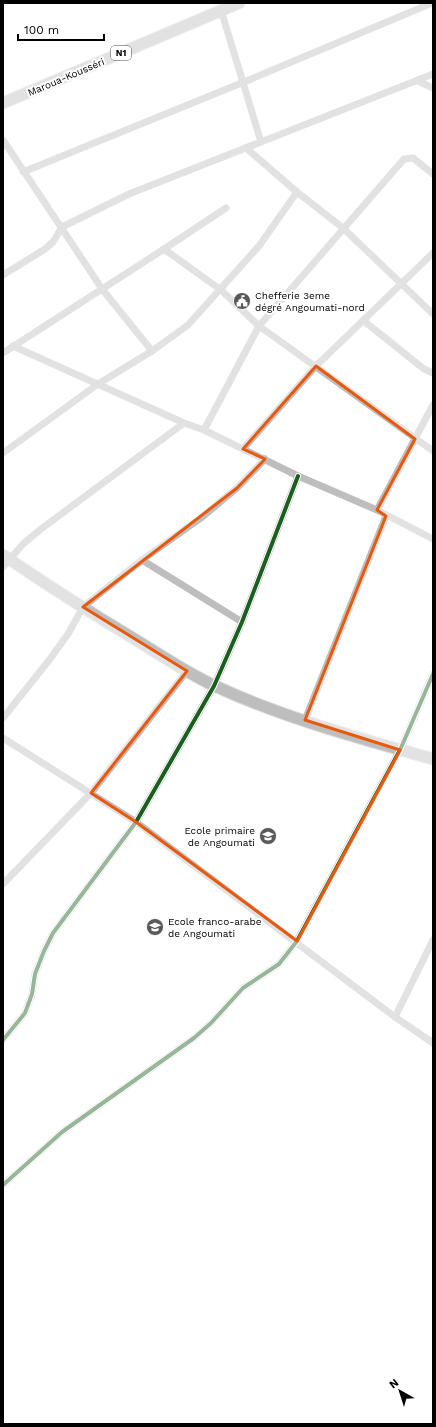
<svg xmlns="http://www.w3.org/2000/svg" width="436" height="1427" font-family="'Work Sans',sans-serif">
<rect width="100%" height="100%" fill="#fff"/>
<g fill="none" stroke-linecap="round" stroke-linejoin="round">
<g stroke="#dbdbdb" stroke-width="13">
<path id="primary" d="M3 555C47 585 91 613 136 640 162 656 187 673 215 686 284 718 359 738 433 759"/>
</g>
<g stroke="#dbdbdb" stroke-width="13">
<path id="trunk" d="M3 103 239 3"/>
</g>
<g stroke="#bebebe" stroke-width="7">
<path d="M221 10 261 142"/>
<path d="M418 81 433 88"/>
<path d="M3 140 102 289 152 351"/>
<path d="M246 148 297 192"/>
<path d="M23 172 244 82 432 3"/>
<path d="M164 249 226 208"/>
<path d="M3 275 45 249 53 242 62 227 129 194 433 74"/>
<path d="M364 321 424 369 433 373"/>
<path d="M13 346 184 423 204 430 298 476 377 510 433 539"/>
<path d="M3 353 164 249 221 290 259 326 433 451"/>
<path d="M204 430 259 326 404 159 413 158 433 174"/>
<path d="M243 449 316 366 433 253"/>
<path d="M3 453 98 384 152 351 188 325 259 246 297 192 343 228 433 314"/>
<path d="M377 510 433 405"/>
<path d="M142 560 242 622"/>
<path d="M3 567 23 544 41 529 184 423"/>
<path d="M3 718 50 659 68 634 83 607 142 560 201 518 237 488 265 459"/>
<path d="M305 720 386 516"/>
<path d="M3 738 136 822 395 1017 433 940"/>
<path d="M3 884 91 793 187 671"/>
<path d="M395 1017 433 1043"/>
<path d="M3 1040 25 1013 32 994 35 974 44 951 53 933 136 822 214 686 242 622 298 476"/>
<path d="M3 1185 62 1132 194 1038 211 1023 243 988 279 964 297 941 400 750 433 674"/>
</g>
<use href="#primary" stroke="#bebebe" stroke-width="11"/>
<use href="#trunk" stroke="#bebebe" stroke-width="11"/>
<g stroke="#fff" stroke-width="6">
<g id="cycleway">
<path d="M3 1040 25 1013 32 994 35 974 44 951 53 933 136 822 214 686 242 622 298 476"/>
<path d="M3 1185 62 1132 194 1038 211 1023 243 988 279 964 297 941 400 750 433 674"/>
</g>
</g>
<use href="#cycleway" stroke="#1b5e20" stroke-width="4"/>
</g>
<path d="M0 0H436V1427H0ZM316 366 415 439 377 510 386 516 305 720 400 750 297 941 136 822 91 793 187 671 83 607 237 488 265 459 243 449Z" fill="#fff" fill-opacity=".55" fill-rule="evenodd"/>
<path fill="none" stroke="#e8590c" stroke-width="3" stroke-linejoin="round" d="M316 366 415 439 377 510 386 516 305 720 400 750 297 941 136 822 91 793 187 671 83 607 237 488 265 459 243 449Z"/>
<defs>
<g id="civic-disc" transform="scale(0.9)"><circle r="9.5" fill="#595959" stroke="#fff"/><path d="M-.6-6.5H3V-4.5H.6V-3L4-1V1h2V6H-6V1h2V-1L-.6-3ZM-1.2 2.5V6h2.4V2.5Z" fill="#fff"/></g>
<g id="school-disc" transform="scale(0.9)"><circle r="9.5" fill="#595959" stroke="#fff"/><path d="M0-5L7-2L0 1L-7-2ZM-4 1L0 2.5L4 1V4Q0 6-4 4Z" fill="#fff"/></g>
</defs>
<g fill-rule="evenodd">
<use href="#civic-disc" x="242" y="301"/>
<use href="#school-disc" x="268" y="836"/>
<use href="#school-disc" x="155" y="927"/>
</g>
<g text-anchor="middle" dominant-baseline="central" stroke-width="4" stroke-linejoin="round" paint-order="stroke">
<rect fill="#fff" stroke="#4c4c4c" stroke-width="1" x="111" y="46" width="20" height="14" rx="3"/>
<g font-size="9" font-weight="bold" fill="#000">
<text x="121" y="53">N1</text>
</g>
<g font-size="10" fill="#000" stroke="#fff">
<text transform="translate(66 77) rotate(-23)">Maroua-Kousséri</text>
</g>
<g font-size="10" fill="#000" stroke="#fff" text-anchor="start">
<text x="255" y="295">Chefferie 3eme<tspan x="255" dy="12">dégré Angoumati-nord</tspan></text>
<text x="255" y="830" text-anchor="end">Ecole primaire<tspan x="255" dy="12">de Angoumati</tspan></text>
<text x="168" y="921">Ecole franco-arabe<tspan x="168" dy="12">de Angoumati</tspan></text>
</g>
</g>
<rect width="436" height="1427" fill="none" stroke="#000000" stroke-width="8"/>
<g transform="translate(400 1391) rotate(321)" stroke="#ffffff" stroke-width="3" paint-order="stroke">
<path d="M0-3L7 15L0 10L-7 15Z" fill="#000000"/>
<text y="-6" font-size="11" font-weight="bold" text-anchor="middle" fill="#000000">N</text>
</g>
<path d="M18 34v6h86v-6" fill="none" stroke="#000000" stroke-width="2"/>
<text x="24" y="34" font-size="12" fill="#000000" stroke="#ffffff" stroke-width="3" paint-order="stroke">100 m</text>
</svg>
